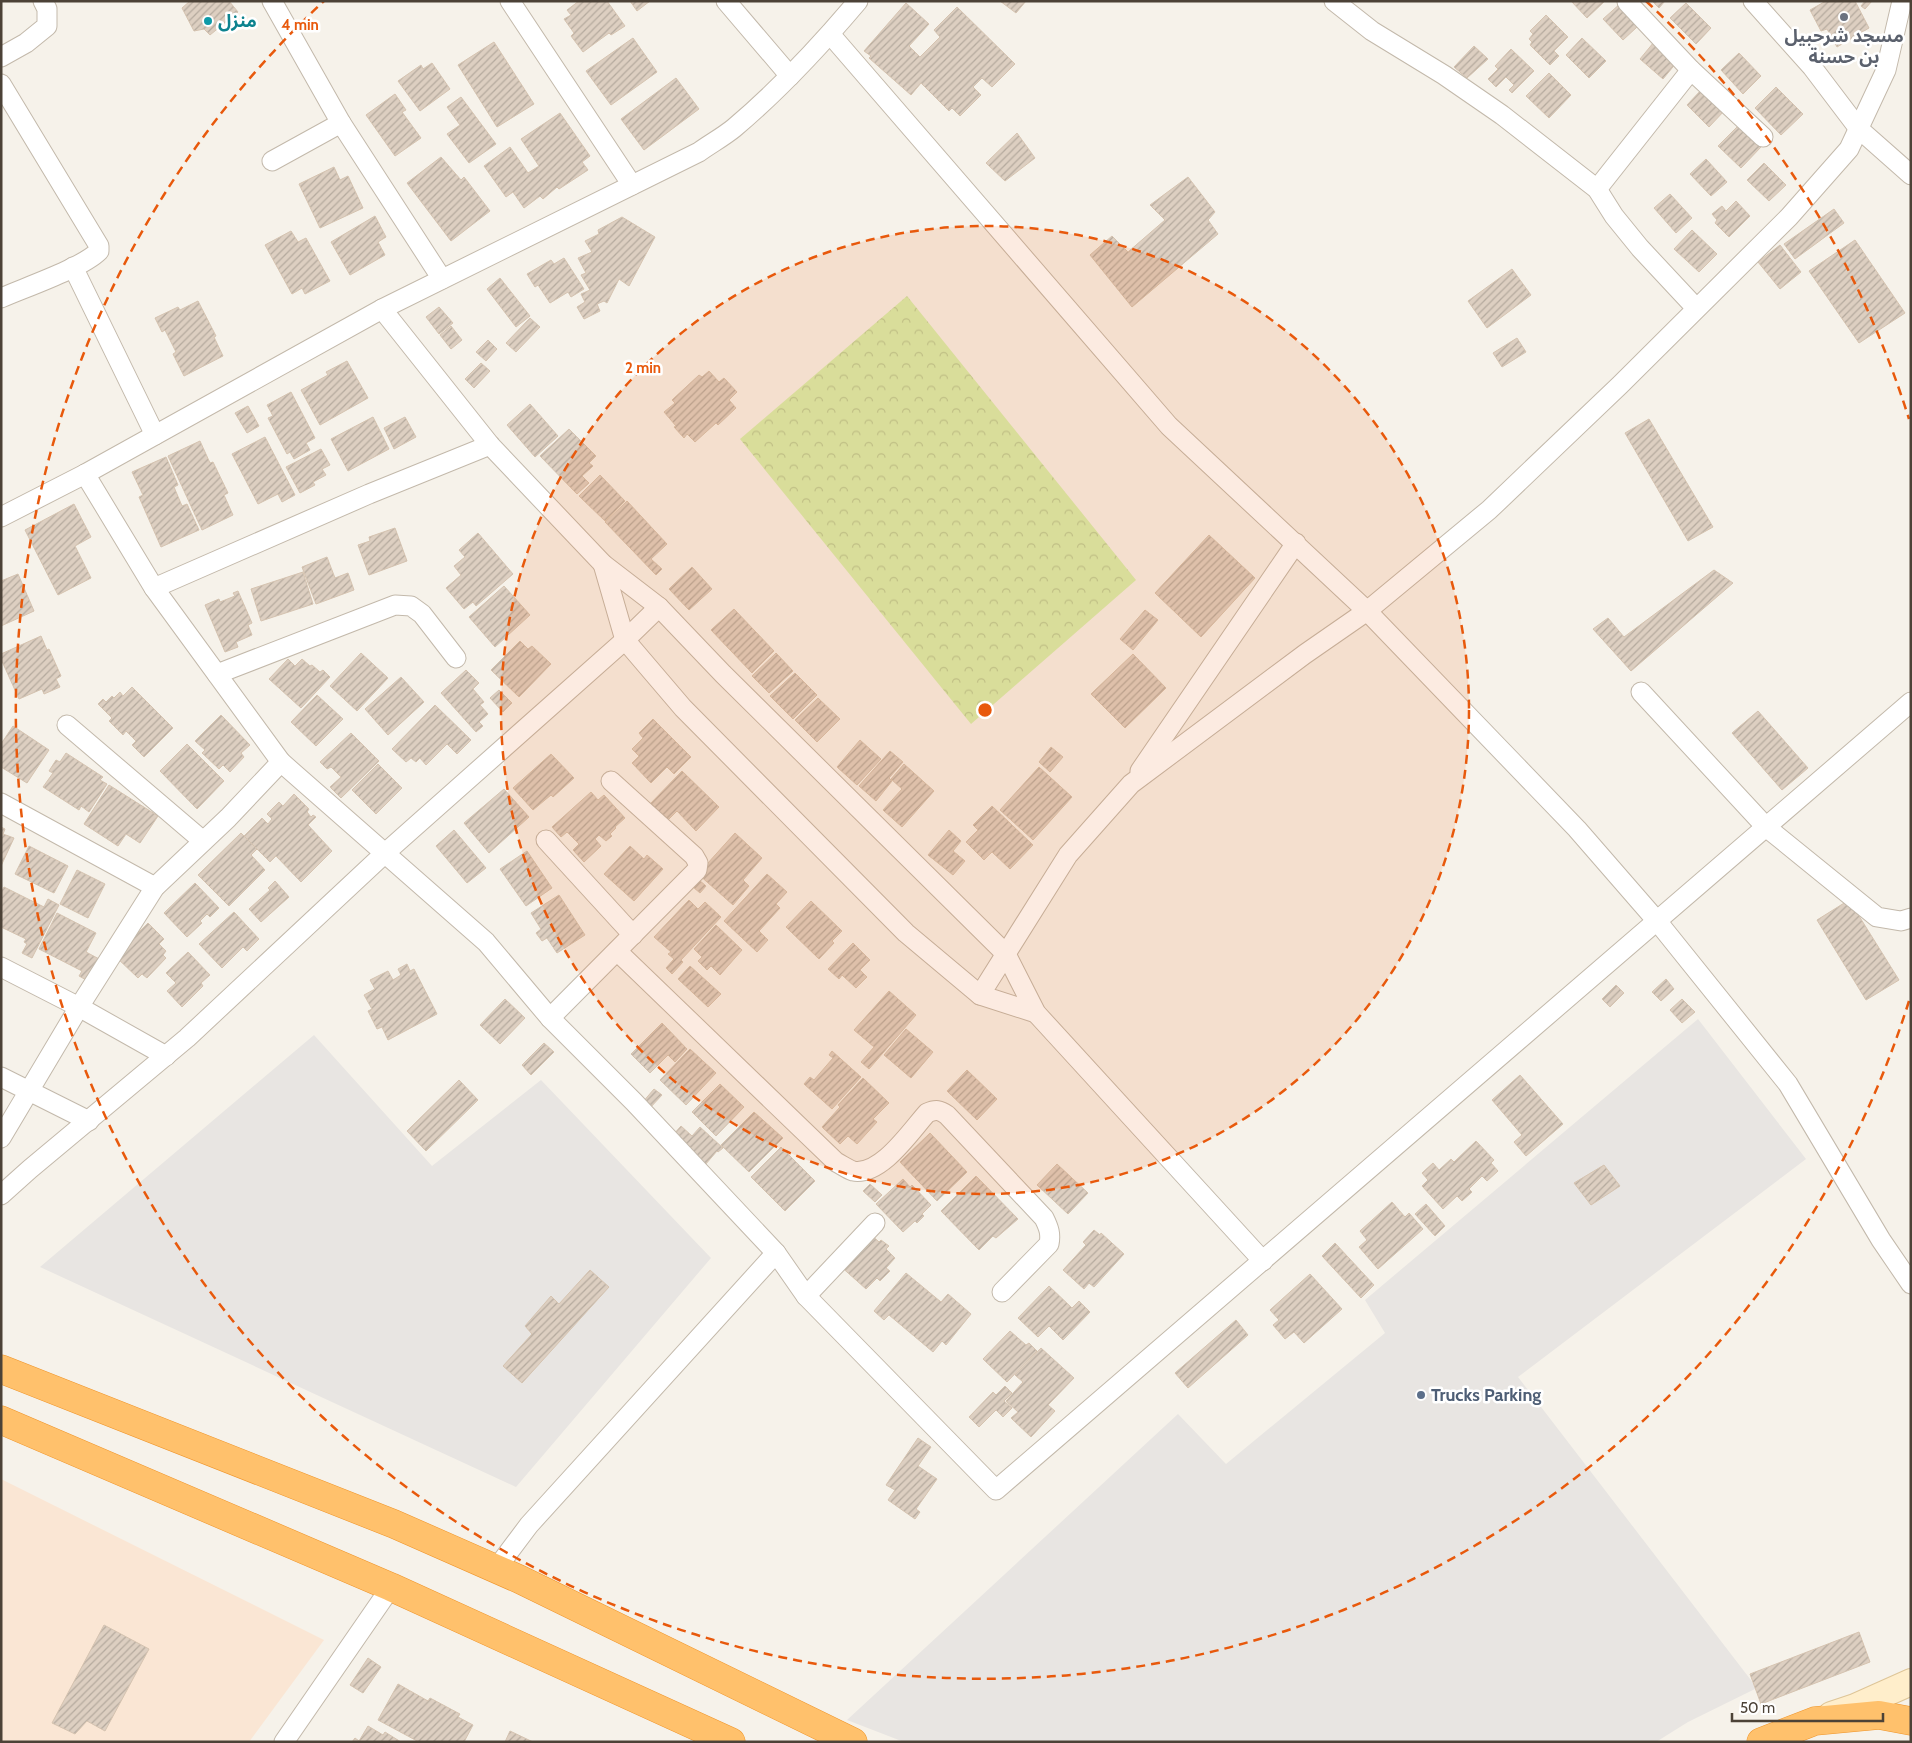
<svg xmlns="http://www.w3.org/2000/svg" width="1912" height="1743" font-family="Cabin,'Noto Sans Arabic',sans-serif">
<defs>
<pattern id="park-crowns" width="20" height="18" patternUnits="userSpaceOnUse" patternTransform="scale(1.25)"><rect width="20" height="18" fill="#d8efaf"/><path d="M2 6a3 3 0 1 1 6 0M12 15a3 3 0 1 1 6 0" fill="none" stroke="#bbce97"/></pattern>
<pattern id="building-hatch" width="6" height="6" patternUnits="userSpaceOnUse" patternTransform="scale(1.25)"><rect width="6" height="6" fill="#ddcfc1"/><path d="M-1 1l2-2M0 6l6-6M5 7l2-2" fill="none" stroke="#b5aa9e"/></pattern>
</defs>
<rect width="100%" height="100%" fill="#f6f2ea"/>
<path fill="#fae6d4" d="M1 1479 324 1640 249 1742H1Z"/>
<path fill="url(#park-crowns)" d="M907 296 1136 580 971 724 740 439Z"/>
<g fill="#e8e5e2">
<path d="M1698 1019 1806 1159 1518 1377 1757 1688 1688 1722 1656 1742H904L847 1720 1178 1414 1226 1464 1385 1333 1365 1300Z"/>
<path d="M314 1035 432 1166 541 1080 711 1258 516 1487 40 1267Z"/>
</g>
<g fill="url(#building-hatch)" stroke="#d5c3b0">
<path d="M190 1H229L238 12 210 35 204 29 194 31 182 8Z"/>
<path d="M579 1H607L625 26 611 35 609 33 583 52 571 36 574 33 564 19 571 15 567 10Z"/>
<path d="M630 1H650L637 11Z"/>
<path d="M1000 1H1026L1016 13Z"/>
<path d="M1571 1H1605L1587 18Z"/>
<path d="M1652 1H1665L1659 8Z"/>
<path d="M1826 1H1855L1869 28 1837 47 1827 29 1821 31 1810 10Z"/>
<path d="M1865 1H1872L1865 9 1861 6Z"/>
<path d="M906 3 929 24 909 46 920 57 940 37 934 30 957 7 1015 64 992 87 982 78 973 87 981 95 960 116 952 108 949 111 921 83 911 95 869 58 871 56 864 51Z"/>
<path d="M1621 3 1634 18 1631 21 1637 27 1623 40 1603 19Z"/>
<path d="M1686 3 1711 28 1696 44 1670 18Z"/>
<path d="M1546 15 1568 37 1554 51 1559 56 1550 65 1530 45 1532 42 1529 39 1533 34 1530 31Z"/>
<path d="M633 38 657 72 611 105 586 71Z"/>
<path d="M1582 38 1606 61 1589 78 1566 55Z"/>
<path d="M494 42 534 104 497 127 458 65Z"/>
<path d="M1654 42 1677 62 1663 79 1640 59Z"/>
<path d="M1474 46 1488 59 1467 78 1454 67Z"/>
<path d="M1511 49 1534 71 1512 93 1509 90 1514 85 1506 77 1496 87 1488 79 1498 69 1495 66Z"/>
<path d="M1739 53 1761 76 1743 94 1721 70Z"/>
<path d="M432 63 450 89 420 111 398 81 421 65 423 69Z"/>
<path d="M1549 73 1571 95 1549 118 1526 96Z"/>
<path d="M676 78 699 109 644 150 621 119Z"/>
<path d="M1776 87 1803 114 1781 135 1755 108Z"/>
<path d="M1703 88 1725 110 1709 127 1687 105Z"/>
<path d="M395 94 406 110 402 112 421 138 395 156 366 115Z"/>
<path d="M461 97 496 144 469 163 447 134 460 125 447 107Z"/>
<path d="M560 113 590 156 582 162 588 170 559 189 557 187 543 199 540 196 524 208 513 192 506 197 484 166 510 147 528 173 539 166 521 139Z"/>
<path d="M1739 125 1761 147 1741 168 1718 146Z"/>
<path d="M1017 133 1035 158 1005 181 986 163Z"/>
<path d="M441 157 461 180 464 177 490 211 451 241 407 183Z"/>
<path d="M1706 159 1727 182 1711 196 1690 174Z"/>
<path d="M1764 163 1786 185 1769 201 1747 180Z"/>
<path d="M334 167 340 180 348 176 363 208 320 228 299 184Z"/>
<path d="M1188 177 1215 212 1208 220 1218 234 1132 307 1090 255 1112 236 1128 252 1165 220 1150 205Z"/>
<path d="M1670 194 1692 218 1676 233 1654 208Z"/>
<path d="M1736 201 1750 216 1729 237 1715 223 1717 220 1712 214 1722 206 1726 211Z"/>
<path d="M1834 209 1844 223 1795 259 1784 244Z"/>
<path d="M375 216 386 237 378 242 385 255 350 275 331 242Z"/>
<path d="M622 217 655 237 629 286 619 279 607 303 604 301 597 304 600 311 584 319 577 307 585 302 581 294 590 290 581 275 586 273 578 258 592 252 585 241 599 234 598 230Z"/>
<path d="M1692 230 1717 254 1699 272 1674 249Z"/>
<path d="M291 231 298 242 306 238 330 281 305 294 302 288 292 294 265 245Z"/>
<path d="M1855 240 1905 313 1859 343 1809 271Z"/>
<path d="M1780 245 1801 272 1780 289 1758 262Z"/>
<path d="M564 258 584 289 571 297 568 292 550 303 538 285 535 287 527 274 551 260 554 264Z"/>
<path d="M1512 269 1531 295 1487 328 1468 301Z"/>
<path d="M500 278 530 316 516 327 487 289Z"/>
<path d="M198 301 216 336 214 337 223 356 184 376 173 354 176 352 165 330 162 332 155 318 178 307 180 310Z"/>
<path d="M439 307 453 323 439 334 426 317Z"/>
<path d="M530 318 540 327 516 352 506 343Z"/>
<path d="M451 326 462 340 451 349 440 335Z"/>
<path d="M1517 338 1526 352 1502 367 1493 353Z"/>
<path d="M488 340 497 349 486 361 476 352Z"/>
<path d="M347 361 368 398 320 425 301 390 328 375 326 372Z"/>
<path d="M481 363 490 371 474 388 465 379Z"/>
<path d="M709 371 719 382 724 378 737 392 729 400 736 408 718 425 716 423 695 442 687 434 684 438 674 427 676 426 664 412 675 403 672 400 699 375 702 377Z"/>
<path d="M291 392 315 438 306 443 310 450 294 459 290 452 287 454 268 418 273 416 267 405Z"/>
<path d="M530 404 558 436 535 457 507 425Z"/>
<path d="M248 406 259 426 247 433 235 413Z"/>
<path d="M373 417 389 449 348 471 331 439Z"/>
<path d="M405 417 416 437 394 449 384 428Z"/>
<path d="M1649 419 1713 527 1688 541 1625 433Z"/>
<path d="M569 429 596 456 589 463 593 466 582 476 589 483 577 494 540 456Z"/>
<path d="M265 437 295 495 282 502 278 494 258 504 232 454Z"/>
<path d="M200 441 210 463 213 462 228 493 224 495 233 515 202 530 168 456Z"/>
<path d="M321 449 330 465 322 469 326 475 313 482 315 485 300 493 286 467Z"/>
<path d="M166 457 178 485 174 487 182 506 187 504 199 530 161 547 139 497 143 495 132 472Z"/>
<path d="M600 475 625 501 605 521 579 496Z"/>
<path d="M627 501 667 544 651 559 662 569 656 575 605 522Z"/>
<path d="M74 504 91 537 75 546 91 578 58 595 25 530Z"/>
<path d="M395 528 407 561 369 575 358 545 370 541 369 537Z"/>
<path d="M478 533 513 574 476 606 473 602 464 609 446 588 461 575 454 566 465 557 459 550Z"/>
<path d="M1209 535 1255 578 1201 637 1155 593Z"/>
<path d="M327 557 335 578 348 573 354 590 316 604 302 567Z"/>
<path d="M692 567 712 589 689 610 669 589Z"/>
<path d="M1714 570 1733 583 1631 671 1593 629 1608 618 1624 637Z"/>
<path d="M303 572 313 604 261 621 251 589Z"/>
<path d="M18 574 34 611 1 626V581Z"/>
<path d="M504 586 530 615 495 647 469 617Z"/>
<path d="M238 591 252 623 248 625 252 635 236 642 238 647 225 652 205 605 219 599 220 602 235 596 233 593Z"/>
<path d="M734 609 774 651 752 673 711 630Z"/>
<path d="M1145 610 1158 620 1133 650 1120 639Z"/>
<path d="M41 636 47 650 49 649 61 676 56 679 60 687 44 694 42 689 19 699 1 659V654Z"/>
<path d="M520 641 528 649 532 646 551 664 519 697 491 670Z"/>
<path d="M361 653 388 678 357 711 330 686Z"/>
<path d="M776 653 793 671 769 693 752 676Z"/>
<path d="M1133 654 1166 688 1125 728 1091 694Z"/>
<path d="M288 659 295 666 302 659 310 666 312 665 320 672 323 670 330 677 301 708 269 679Z"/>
<path d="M466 670 479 683 473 689 484 702 480 705 488 714 479 722 483 726 476 732 441 693Z"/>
<path d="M795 673 817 695 793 719 770 696Z"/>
<path d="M401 677 424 702 388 735 365 709Z"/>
<path d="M132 687 173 728 144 757 132 745 136 741 126 731 123 735 109 721 112 718 98 704 103 699 106 702 112 696 114 698 120 692 123 696Z"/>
<path d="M499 690 512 703 503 712 490 698Z"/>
<path d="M317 695 343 719 316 746 291 722Z"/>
<path d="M818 698 840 719 817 742 795 720Z"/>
<path d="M435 705 471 740 457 754 447 744 426 765 420 758 416 762 411 758 406 762 392 749Z"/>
<path d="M1758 711 1808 768 1782 790 1732 733Z"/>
<path d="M221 715 250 745 241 753 244 757 230 772 223 765 219 769 202 753 205 750 195 741Z"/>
<path d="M653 719 691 757 674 774 667 767 651 783 632 763 639 756 632 749 643 738 639 733Z"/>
<path d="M13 726 49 750 27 783 1 767V744Z"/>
<path d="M351 733 379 761 341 798 330 787 341 777 331 767 327 769 320 762Z"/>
<path d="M860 740 881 759 857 785 837 767Z"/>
<path d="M187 744 224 781 197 809 160 771Z"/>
<path d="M1051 747 1063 757 1050 772 1039 762Z"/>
<path d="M890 751 903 762 889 778 892 781 876 801 859 786Z"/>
<path d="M66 753 103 777 100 780 107 784 89 812 81 806 79 810 43 787 53 773 49 771 56 760 60 762Z"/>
<path d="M551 754 574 778 553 797 551 795 533 810 513 788Z"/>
<path d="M378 764 402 788 376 814 352 790Z"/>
<path d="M904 764 934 791 902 827 883 810 902 789 891 779Z"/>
<path d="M1039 767 1072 797 1033 840 1000 810Z"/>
<path d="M682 771 719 807 696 831 677 811 666 822 649 805Z"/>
<path d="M109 785 158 816 140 843 126 834 118 846 84 824Z"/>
<path d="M504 789 529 817 489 853 464 823Z"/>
<path d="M591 792 598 800 604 795 625 818 615 827 616 828 610 834 612 836 606 841 599 835 595 839 601 846 584 862 573 850 579 844 567 832 561 837 552 827Z"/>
<path d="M294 794 309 809 307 812 311 817 313 815 316 817 308 825 332 851 301 882 276 856 270 862 244 836 262 818 268 824 272 819 267 814 279 802 283 806Z"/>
<path d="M992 806 1033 845 1010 869 992 852 984 860 966 842 978 830 973 825Z"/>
<path d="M1 827 5 829 3 834 14 838 1 866Z"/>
<path d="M454 830 486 868 467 883 436 846Z"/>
<path d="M949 830 961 841 953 851 965 861 953 875 928 855Z"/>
<path d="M241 833 257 849 251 855 265 870 229 906 198 875Z"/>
<path d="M735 833 762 858 743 880 749 886 733 905 698 874Z"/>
<path d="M29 846 68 866 54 893 15 874Z"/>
<path d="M630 846 644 859 647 855 663 869 634 901 604 874Z"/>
<path d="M527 851 552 888 526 906 500 869Z"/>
<path d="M77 870 105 884 88 918 60 904Z"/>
<path d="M767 874 787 892 776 904 780 908 759 931 768 940 757 952 724 921Z"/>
<path d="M699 880 706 886 700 893 693 887Z"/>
<path d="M275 881 289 897 261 922 249 909 270 890 268 888Z"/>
<path d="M195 883 219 908 210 917 207 914 200 921 202 923 187 937 164 913Z"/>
<path d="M4 887 44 907 48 899 59 905 32 958 22 953 27 944 24 942 26 939 1 927V892Z"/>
<path d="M559 895 585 935 557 953 547 938 542 941 536 933 541 929 531 913Z"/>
<path d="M689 900 698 909 705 902 721 917 681 960 683 962 672 974 666 968 674 959 668 954 671 952 654 937Z"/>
<path d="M1849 900 1899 980 1866 1000 1817 920Z"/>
<path d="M811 901 842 931 832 941 834 943 819 959 786 927Z"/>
<path d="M234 912 259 939 247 951 243 947 222 968 199 944Z"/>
<path d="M57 913 96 933 86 952 101 960 90 982 79 976 82 971 39 949Z"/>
<path d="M148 923 164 939 159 944 166 951 163 955 166 958 147 978 142 974 138 978 115 956Z"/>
<path d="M716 925 742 950 720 975 711 966 707 970 698 961 702 957 694 949Z"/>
<path d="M853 943 870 960 860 970 867 977 856 988 842 975 839 979 828 969Z"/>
<path d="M188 952 210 975 201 983 203 986 182 1007 167 991 176 983 166 973Z"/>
<path d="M407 964 410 971 414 969 437 1014 388 1040 382 1027 377 1029 368 1011 372 1009 364 995 375 989 370 980 388 971 393 980 401 975 398 969Z"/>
<path d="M690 966 721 994 708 1007 678 979Z"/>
<path d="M1666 979 1674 989 1661 1001 1652 992Z"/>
<path d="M1616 985 1624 993 1610 1007 1602 999Z"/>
<path d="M889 991 916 1015 869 1069 861 1062 874 1047 854 1030Z"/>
<path d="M505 999 525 1018 500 1044 480 1025Z"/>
<path d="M1682 999 1695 1012 1682 1023 1670 1010Z"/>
<path d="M662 1023 687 1049 675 1062 668 1055 650 1073 631 1054Z"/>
<path d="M906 1029 933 1052 911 1078 884 1055Z"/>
<path d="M544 1043 554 1052 531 1075 522 1065Z"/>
<path d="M690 1049 716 1073 686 1105 660 1080Z"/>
<path d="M832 1051 861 1077 832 1109 804 1084 810 1077 814 1080 833 1058 829 1055Z"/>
<path d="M967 1070 997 1099 977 1120 947 1091Z"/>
<path d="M1520 1075 1563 1124 1526 1156 1514 1142 1522 1135 1492 1100Z"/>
<path d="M863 1078 889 1103 873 1119 877 1122 857 1144 848 1136 840 1144 822 1127 840 1107 838 1105Z"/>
<path d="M459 1080 478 1100 426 1151 407 1131Z"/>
<path d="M720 1084 744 1107 716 1136 692 1112Z"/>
<path d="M654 1089 662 1095 649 1109 642 1103Z"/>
<path d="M754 1112 783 1138 749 1172 721 1145Z"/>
<path d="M681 1126 692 1136 700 1127 723 1148 718 1152 717 1151 705 1165 673 1135Z"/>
<path d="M930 1133 967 1172 937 1201 900 1162Z"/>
<path d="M1476 1141 1494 1160 1491 1163 1498 1171 1487 1181 1482 1176 1469 1189 1472 1192 1462 1201 1457 1196 1443 1209 1422 1186 1428 1180 1422 1173 1433 1163 1439 1170 1451 1159 1454 1162Z"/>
<path d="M781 1147 815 1181 785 1211 751 1177Z"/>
<path d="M1057 1164 1088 1193 1068 1214 1037 1185Z"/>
<path d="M1604 1165 1620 1186 1591 1205 1574 1183Z"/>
<path d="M976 1176 1018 1219 996 1238 993 1236 979 1250 941 1211Z"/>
<path d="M903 1179 910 1187 912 1185 931 1205 922 1214 924 1216 917 1223 915 1221 903 1232 876 1204Z"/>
<path d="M870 1184 882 1195 875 1202 863 1191Z"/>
<path d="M1392 1202 1405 1217 1409 1213 1423 1229 1378 1269 1359 1247 1367 1240 1360 1231Z"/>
<path d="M1426 1204 1445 1226 1435 1236 1415 1214Z"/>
<path d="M1094 1230 1100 1235 1101 1233 1124 1254 1094 1287 1089 1283 1084 1289 1063 1270 1086 1245 1083 1242Z"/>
<path d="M868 1232 879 1242 881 1240 889 1246 886 1249 895 1258 886 1268 890 1271 880 1281 877 1278 866 1289 838 1264Z"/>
<path d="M1335 1243 1374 1285 1361 1298 1322 1256Z"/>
<path d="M590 1270 609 1287 522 1383 503 1366 532 1334 525 1326 551 1296 559 1304Z"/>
<path d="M906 1273 941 1302 948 1294 971 1314 946 1345 942 1341 933 1352 889 1315 884 1320 874 1311Z"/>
<path d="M1310 1274 1342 1309 1304 1343 1294 1332 1285 1339 1273 1325 1279 1320 1270 1310Z"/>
<path d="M1049 1286 1072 1308 1079 1301 1090 1312 1063 1340 1049 1326 1038 1337 1018 1318Z"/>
<path d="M1236 1320 1248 1335 1188 1388 1175 1373Z"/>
<path d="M1010 1331 1026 1345 1029 1343 1037 1351 1007 1382 983 1359Z"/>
<path d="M1041 1348 1074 1378 1048 1405 1055 1411 1031 1437 1011 1418 1018 1412 1006 1401 1023 1382 1015 1375Z"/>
<path d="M1005 1386 1012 1393 1004 1401 1012 1408 1003 1417 996 1410 979 1427 969 1417 993 1392 996 1395Z"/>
<path d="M918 1438 931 1447 918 1466 937 1479 916 1509 920 1512 915 1519 888 1500 895 1490 886 1485Z"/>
<path d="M104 1625 149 1649 105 1731 87 1721 75 1734 52 1723Z"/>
<path d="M1859 1632 1870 1662 1761 1704 1750 1674Z"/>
<path d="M368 1658 381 1667 363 1693 350 1685Z"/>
<path d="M398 1684 428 1701 430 1698 460 1714 458 1717 473 1725 464 1742H419L378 1720Z"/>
<path d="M368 1726 383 1735 385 1732 401 1742H352L355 1738 359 1741Z"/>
<path d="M510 1731 533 1742H505Z"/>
</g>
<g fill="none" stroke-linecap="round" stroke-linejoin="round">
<g stroke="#c3b9ab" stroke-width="21">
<g id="street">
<path d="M272 1 341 123"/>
<path d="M510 1 632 185"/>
<path d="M726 1 790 76"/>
<path d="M1334 1 1372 31 1444 75 1502 115 1597 189 1614 216 1640 248 1696 308"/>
<path d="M1753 1 1812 67 1859 129 1911 175"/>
<path d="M1627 2 1691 70 1763 137"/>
<path d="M830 34 1169 426 1367 611 1577 829 1657 921 1788 1084 1881 1240 1911 1284"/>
<path d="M1 57 26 43 47 26V9L43 1"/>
<path d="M1 84 99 246V251C82 268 26 287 1 298"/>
<path d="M272 161 341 123 442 279"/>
<path d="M1597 189 1691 70"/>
<path d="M73 267 155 435"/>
<path d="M382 309 490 445 603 564 659 607 723 674 1006 954 1036 1013 1263 1261"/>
<path d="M85 474 154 588 369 494 490 445"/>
<path d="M1 517 85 474 382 309 699 152C710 144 723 137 734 128 779 90 820 46 858 1"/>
<path d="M603 564 625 640 683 708 906 933 980 995 1036 1013"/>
<path d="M154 588 281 762 486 942 550 1018 634 1102 776 1253 806 1296 996 1490 1911 702"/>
<path d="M217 674 395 605 411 606 422 614 456 658"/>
<path d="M1641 692 1766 827 1877 917 1901 921 1911 918"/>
<path d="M67 725 203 841"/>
<path d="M1140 771 1296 543"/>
<path d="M1 803 155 887"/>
<path d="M546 840 633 935"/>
<path d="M617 951 836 1162C842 1165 847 1169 853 1171 881 1176 910 1132 927 1113 936 1109 940 1110 947 1115L1044 1218C1049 1228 1051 1234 1049 1244L1002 1292"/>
<path d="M1 967 79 1007 166 1056"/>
<path d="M980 995 1068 855 1131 784 1305 654 1367 611 1489 510 1620 385 1789 217 1849 149 1886 70 1902 1"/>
<path d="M550 1018 697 870 698 863 694 856 611 781"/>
<path d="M1 1077 89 1121"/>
<path d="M1 1138 79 1007 155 887 228 818 281 762"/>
<path d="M1 1195 30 1169 187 1038 384 854 625 640 659 607"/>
<path d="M806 1296 875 1223"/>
<path d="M496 1569 529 1525 776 1253"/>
<path d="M284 1742 391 1587"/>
</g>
</g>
<g stroke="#dec597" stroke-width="28">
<path id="secondary" d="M1831 1715 1855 1707 1911 1682"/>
</g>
<g stroke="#ef952b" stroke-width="29">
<g id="highway">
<path d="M1 1369 394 1524 519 1579 853 1742"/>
<path d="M1 1420 391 1587 731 1742"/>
<path d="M1761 1742 1815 1721 1879 1715 1911 1721"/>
</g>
</g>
<use href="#street" stroke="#fff" stroke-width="19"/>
<use href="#secondary" stroke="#ffeecb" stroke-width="26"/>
<use href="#highway" stroke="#ffc16c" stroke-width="28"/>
</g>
<circle cx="985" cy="710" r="484" fill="#e8590c" fill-opacity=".12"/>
<g fill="none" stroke="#e8590c" stroke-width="2.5" stroke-dasharray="9 6">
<circle cx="985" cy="710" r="484"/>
<path d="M1909 1001A969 969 0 1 1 324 1M1646 1A969 969 0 0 1 1909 419"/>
</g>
<circle fill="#6b7280" stroke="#fff" stroke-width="2" cx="1844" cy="17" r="5"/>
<circle fill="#0f9aa8" stroke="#fff" stroke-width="2" cx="208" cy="21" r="5"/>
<circle fill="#5c6f8a" stroke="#fff" stroke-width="2" cx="1421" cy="1395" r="5"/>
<g text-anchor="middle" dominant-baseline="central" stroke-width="5" stroke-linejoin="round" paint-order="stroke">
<g font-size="18" font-weight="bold" fill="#0d838f" stroke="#fff" text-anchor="start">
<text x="218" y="21">منزل</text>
</g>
<g font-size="18" font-weight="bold" fill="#5b616d" stroke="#fff">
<text x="1844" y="36">مسجد شرحبيل<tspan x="1844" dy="21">بن حسنة</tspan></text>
</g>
<g font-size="18" font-weight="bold" fill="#4e5e75" stroke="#fff" text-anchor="start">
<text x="1431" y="1395">Trucks Parking</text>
</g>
</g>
<circle cx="985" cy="710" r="8" fill="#e8590c" stroke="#fff" stroke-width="2.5"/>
<g font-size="15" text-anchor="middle" font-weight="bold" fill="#e8590c" stroke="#fff" stroke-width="5" stroke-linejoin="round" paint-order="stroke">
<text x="300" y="30">4 min</text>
<text x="643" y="373">2 min</text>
</g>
<rect width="1912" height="1743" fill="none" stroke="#4c4237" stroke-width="5"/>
<path d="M1732 1713v8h151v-8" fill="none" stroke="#4c4237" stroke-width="2.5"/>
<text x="1740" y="1713" font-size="15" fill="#4c4237" stroke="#ffffff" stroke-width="4" paint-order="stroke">50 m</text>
</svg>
